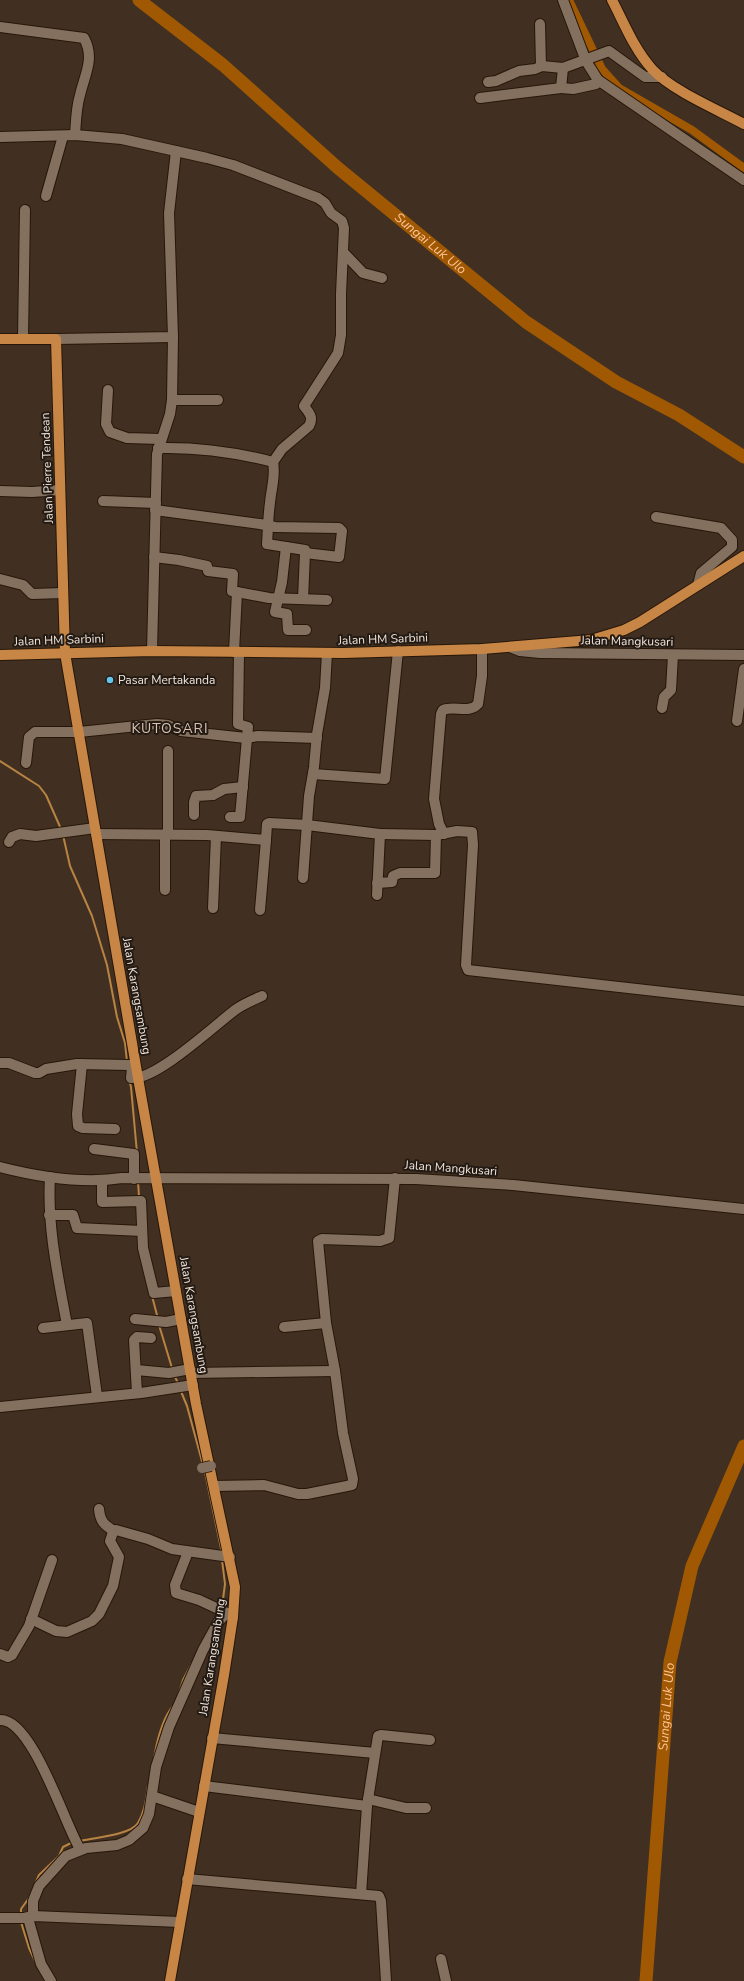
<svg xmlns="http://www.w3.org/2000/svg" width="744" height="1981" font-family="'Nunito Sans',sans-serif">
<rect width="100%" height="100%" fill="#413021"/>
<g fill="none" stroke-linecap="round" stroke-linejoin="round">
<g stroke="#b88343" stroke-width="2">
<path d="M0 761 39 786 46 795 61 829"/>
<path d="M63 835 70 866 92 916 107 965 117 1017 125 1043 127 1062"/>
<path d="M129 1080 131 1087 137 1153"/>
<path d="M138 1181 139 1197"/>
<path d="M152 1296 158 1319"/>
<path d="M159 1325 172 1368"/>
<path d="M174 1375 178 1383"/>
<path d="M180 1389 187 1406 203 1465"/>
<path d="M205 1472 222 1553"/>
<path d="M222 1607 225 1584 222 1560"/>
<path d="M178 1696 183 1680 192 1663"/>
<path d="M154 1758C157 1741 162 1718 174 1705"/>
<path d="M79 1841C93 1838 131 1835 138 1823 145 1811 146 1799 148 1786"/>
<path d="M21 1916V1909L29 1898 39 1875 59 1856 63 1847 73 1842"/>
<path d="M21 1922 29 1948 36 1963"/>
</g>
<path stroke="#a05902" stroke-width="8" d="M569 0 602 69 619 88 692 130 744 168"/>
<g stroke="#a05902" stroke-width="13">
<path id="s1" d="M139 0 223 65 338 168 526 322 616 382 679 415 744 457"/>
<path id="s2" d="M646 1981 670 1662 692 1566 744 1446"/>
</g>
<g stroke="#271709" stroke-width="12">
<g id="minor">
<path d="M540 24 541 66"/>
<path d="M0 27 84 38C95 58 85 74 80 95 76 108 76 122 75 135"/>
<path d="M598 80 744 180"/>
<path d="M488 82 496 81 519 71 535 69 542 66 563 68 609 51 645 77H662"/>
<path d="M561 88 573 89 596 84 598 80 586 61 563 0"/>
<path d="M480 98 561 88 563 68"/>
<path d="M0 137 75 135 122 139 207 158 233 165 318 198 325 203 331 213 342 221 344 228 341 294V335L338 353 304 406C309 413 314 417 309 426L282 449 273 462"/>
<path d="M46 196 63 136"/>
<path d="M343 252 363 273 382 278"/>
<path d="M23 338 25 210"/>
<path d="M56 339 173 337 169 213 176 151"/>
<path d="M108 390 106 424 110 432 127 438 160 439"/>
<path d="M172 400H218"/>
<path d="M0 491 32 492 60 490"/>
<path d="M103 501 156 503"/>
<path d="M155 510 260 524 275 527 339 528 342 531 339 557 305 553V550L267 544C268 530 268 517 270 503 271 489 276 476 273 462 235 452 197 447 158 448"/>
<path d="M656 517 721 528 732 540V547L701 573 698 585"/>
<path d="M286 547 282 582 275 612 287 614 288 630H306"/>
<path d="M154 557 179 560 207 566 208 571 233 574 232 591 269 598 327 600"/>
<path d="M0 579 23 585 32 594 63 593"/>
<path d="M303 599 305 553"/>
<path d="M510 647 520 651 540 653 744 655"/>
<path d="M152 651 157 454 170 414 172 400 173 337"/>
<path d="M234 652 237 592"/>
<path d="M662 708 664 697 671 690 673 655"/>
<path d="M737 721 744 669"/>
<path d="M26 763 29 737 35 732H79L157 724 168 725 181 731 246 738 258 736 317 738"/>
<path d="M313 774 385 779 398 651"/>
<path d="M194 815V802L196 796 213 795 224 789 243 787"/>
<path d="M230 817H240L248 727 238 724 239 652"/>
<path d="M96 834 207 835 266 840 267 824 269 823 307 825 380 834 377 895"/>
<path d="M168 834V751"/>
<path d="M380 834 436 835 457 831 472 832 473 845 466 965 468 970 744 1001"/>
<path d="M444 834 439 824 434 799 441 714 443 710C454 705 469 714 478 704L482 676V649"/>
<path d="M9 842 12 837 20 834 36 836 95 828"/>
<path d="M303 878 309 796 314 767 317 734 325 688 327 653"/>
<path d="M377 883 392 882 393 876 400 873H435L436 835"/>
<path d="M165 890V834"/>
<path d="M213 908 216 836"/>
<path d="M260 910 266 840"/>
<path d="M0 1063H9L35 1073H39L46 1069 77 1064 129 1065 132 1067 131 1078C155 1081 214 1026 235 1010 243 1004 253 1000 262 996"/>
<path d="M82 1064 77 1114 78 1126 83 1128 115 1129"/>
<path d="M94 1149 134 1154V1179"/>
<path d="M0 1167C39 1177 82 1184 122 1178L416 1179 513 1185 744 1209"/>
<path d="M50 1177C47 1227 58 1276 67 1325"/>
<path d="M102 1181V1202L141 1201 143 1248 154 1293 176 1291"/>
<path d="M49 1215H73L77 1228 142 1231"/>
<path d="M135 1319 166 1322 181 1319"/>
<path d="M284 1327 326 1323"/>
<path d="M43 1328 87 1323 97 1396"/>
<path d="M136 1370 169 1373 190 1369"/>
<path d="M191 1373 335 1371"/>
<path d="M137 1393 134 1340 137 1337 151 1338"/>
<path d="M0 1407 141 1393 193 1385"/>
<path d="M214 1486 264 1485 298 1494H307L352 1485 353 1479 343 1433 335 1371 326 1323 318 1241 322 1239 380 1241 389 1238 395 1178"/>
<path d="M99 1509C100 1521 104 1525 114 1531"/>
<path d="M188 1552 175 1585 176 1593 199 1600 227 1613"/>
<path d="M31 1619 56 1631 67 1632 92 1621 99 1614 113 1586 119 1557 110 1541 113 1532 116 1530 148 1539 172 1549 230 1557"/>
<path d="M0 1654 8 1657 12 1655 29 1626 52 1560"/>
<path d="M0 1720C32 1718 65 1825 80 1849"/>
<path d="M212 1738 375 1753"/>
<path d="M204 1786 367 1806"/>
<path d="M152 1796 199 1812"/>
<path d="M368 1799 406 1808H426"/>
<path d="M187 1879 379 1896 381 1901 386 1981"/>
<path d="M361 1894 367 1806 378 1736 381 1735 430 1740"/>
<path d="M33 1916V1901L39 1886 66 1856 86 1848 117 1845 129 1840 143 1828 149 1814 156 1767 169 1727 203 1650 219 1621 227 1613 233 1617"/>
<path d="M0 1918H24L33 1916 180 1922"/>
<path d="M28 1918 41 1964 51 1981"/>
<path d="M441 1959 446 1981"/>
</g>
</g>
<g stroke="#271709" stroke-width="12">
<g id="major">
<path d="M612 0C624 23 634 49 652 69 671 90 718 110 744 124"/>
<path d="M0 339H56L65 653 138 1078 196 1404 235 1587 233 1617 224 1675 170 1981"/>
<path d="M0 655 152 651 343 653 482 649 591 640 624 630 640 622 744 556"/>
</g>
</g>
<use href="#minor" stroke="#84705f" stroke-width="10"/>
<use href="#major" stroke="#c78646" stroke-width="10"/>
<g stroke="#271709" stroke-width="12" stroke-linecap="butt">
<path id="minor-bridge" d="M202 1468 211 1466"/>
</g>
<use href="#minor-bridge" stroke="#84705f" stroke-width="10"/>
</g>
<circle fill="#67c4ef" stroke="#221a13" stroke-width="1.5" cx="110" cy="680" r="4"/>
<g text-anchor="middle" dominant-baseline="central" stroke-width="4" stroke-linejoin="round" paint-order="stroke">
<g font-size="12" fill="#f0e4db" stroke="#221a13">
<text transform="translate(47 468) rotate(-92)">Jalan Pierre Tendean</text>
<text transform="translate(383 639) rotate(-2)">Jalan HM Sarbini</text>
<text transform="translate(59 640) rotate(-2)">Jalan HM Sarbini</text>
<text transform="translate(627 641) rotate(1)">Jalan Mangkusari</text>
<text transform="translate(137 996) rotate(80)">Jalan Karangsambung</text>
<text transform="translate(451 1168) rotate(4)">Jalan Mangkusari</text>
<text transform="translate(194 1315) rotate(80)">Jalan Karangsambung</text>
<text transform="translate(212 1657) rotate(-81)">Jalan Karangsambung</text>
</g>
<g font-size="12" fill="#f0e4db" stroke="#221a13" text-anchor="start">
<text x="118" y="680">Pasar Mertakanda</text>
</g>
<g font-size="13" font-style="italic" fill="#fec393" stroke="#221a13">
<text stroke="none"><textPath href="#s1" startOffset="380">Sungai Luk Ulo</textPath></text>
<text stroke="none"><textPath href="#s2" startOffset="275">Sungai Luk Ulo</textPath></text>
</g>
<g font-size="14" letter-spacing="1" fill="#d9c2b0" stroke="#221a13">
<text x="170" y="728">KUTOSARI</text>
</g>
</g>
</svg>
